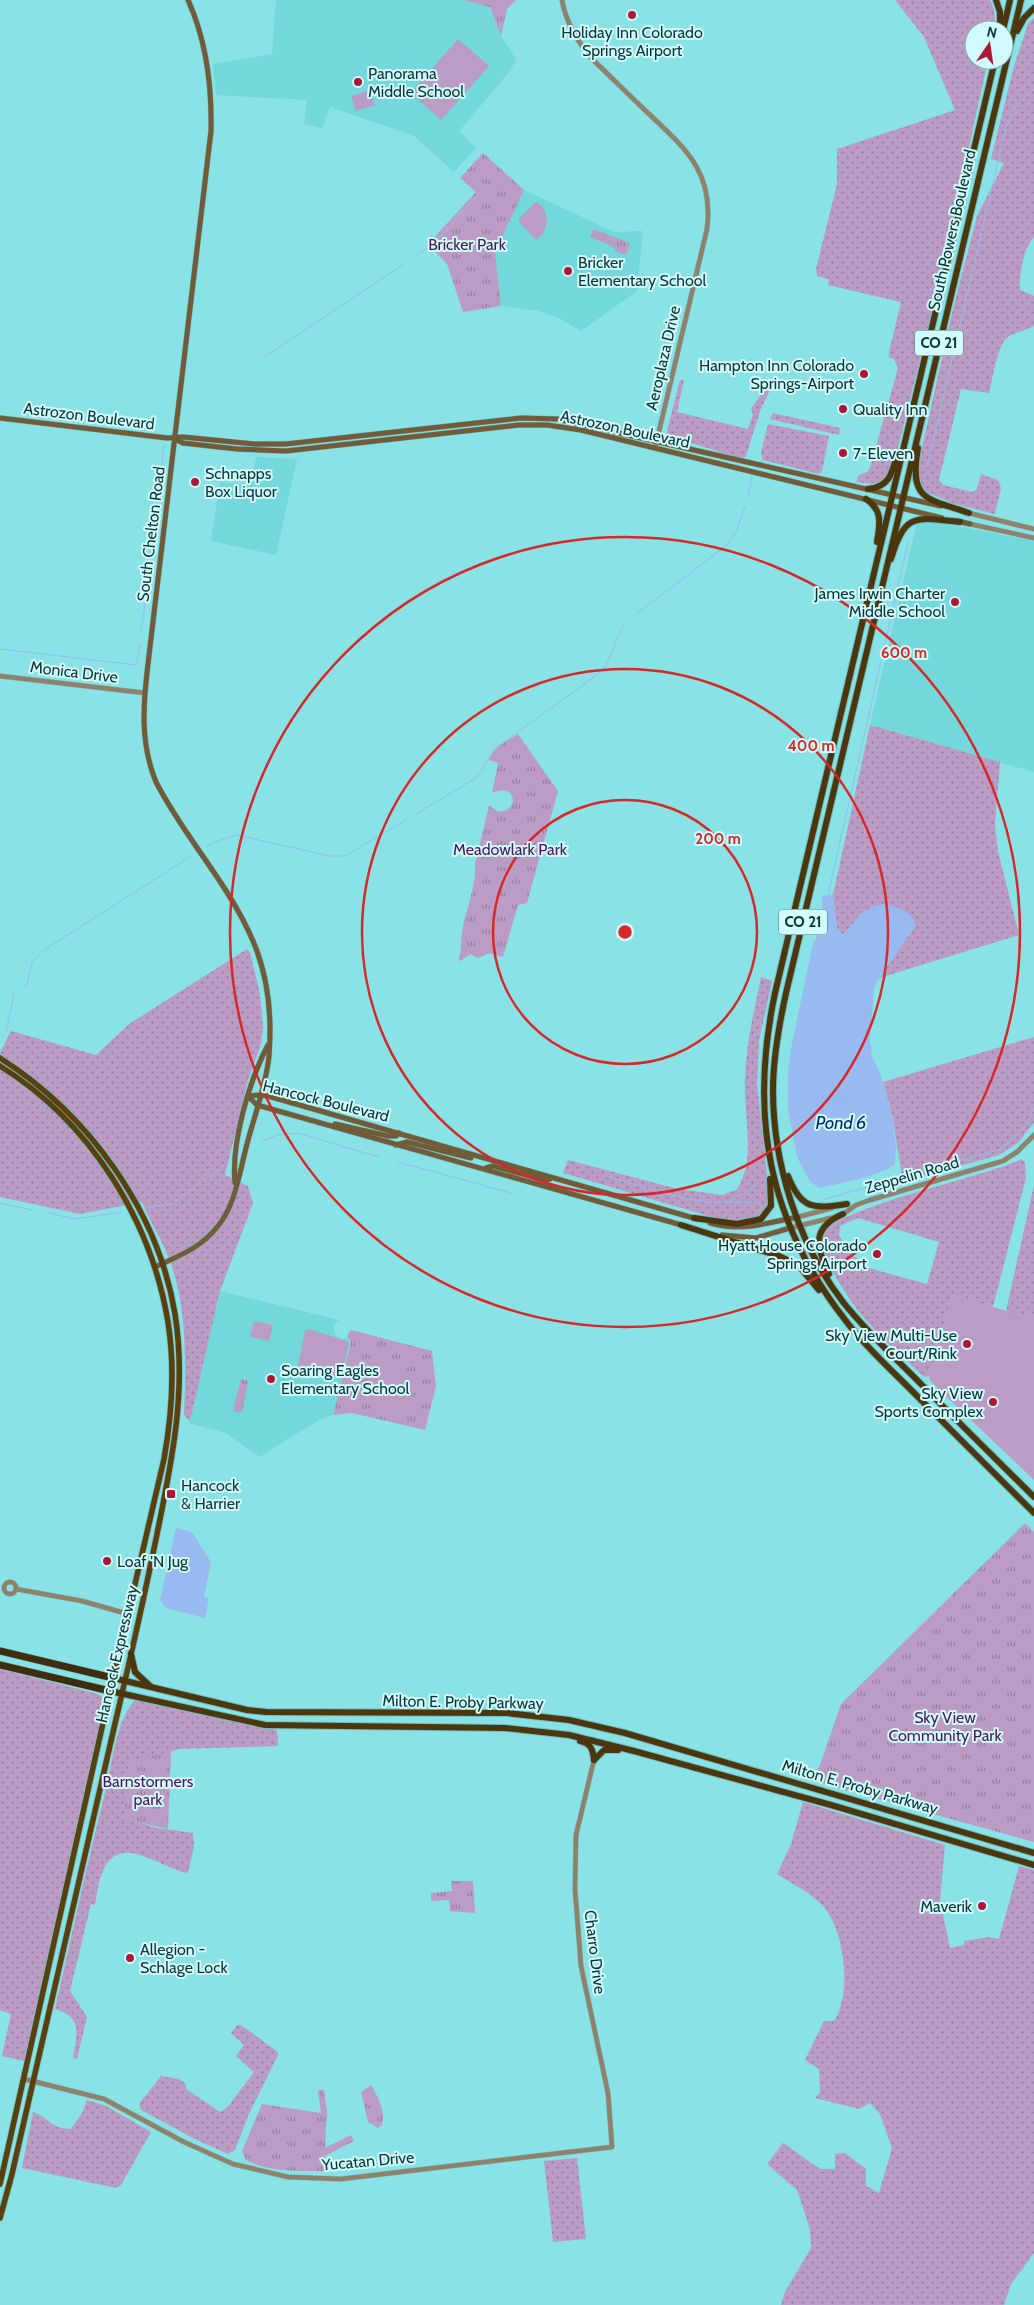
<svg xmlns="http://www.w3.org/2000/svg" width="1034" height="2305" font-family="Cabin,sans-serif">
<defs>
<pattern id="grass-dots" width="8" height="8" patternUnits="userSpaceOnUse" patternTransform="scale(1.25)"><rect width="8" height="8" fill="#bb9cc4"/><path d="M2 2h.1M6 6h.1" fill="none" stroke="#9680a0" stroke-width="1.8" stroke-linecap="round"/></pattern>
<pattern id="park-tufts" width="24" height="20" patternUnits="userSpaceOnUse" patternTransform="scale(1.25)"><rect width="24" height="20" fill="#bb9cc4"/><path d="M3 7l-1-3M5 7V3M7 7l1-3M15 17l-1-3M17 17v-4M19 17l1-3" fill="none" stroke="#9680a0"/></pattern>
</defs>
<rect width="100%" height="100%" fill="#89e2e5"/>
<g fill="#72d8db">
<path d="M276 0H463L490 7 501 36 516 59 511 70 459 131 476 148 454 172 414 136 330 107 322 128 304 124 307 100 216 95 213 64 272 54Z"/>
<path d="M524 190 614 232 643 231 637 291 581 331 559 318 539 311 501 306 495 252Z"/>
<path d="M256 457 297 459 276 555 211 541 220 482 251 485Z"/>
<path d="M917 522H936L1034 541V772L870 725Z"/>
<path d="M220 1291 339 1320 334 1324V1333L339 1338 349 1339 351 1342 333 1415 319 1420 259 1457 226 1433 189 1423Z"/>
</g>
<g fill="url(#grass-dots)" fill-rule="evenodd">
<path d="M895 0H990C995 9 996 19 994 30H974V60H988L939 284 896 455C888 479 884 487 856 482L859 475 867 472 870 468 898 368 894 359 889 357V352L901 302 828 285 829 279 817 276 816 269 837 184V149L955 110 924 37Z"/>
<path d="M1034 18V237C1023 249 1019 274 1020 290L1034 296V326C1027 330 1013 333 1008 337 997 345 993 378 989 393L961 389 939 480 943 485 972 492 977 489 981 474 998 480 1001 488 995 514 952 503 924 491 918 477 919 462 952 313 977 216 1004 163 991 159 1014 66 1028 24Z"/>
<path d="M680 380H684L677 412 748 429 753 414 751 409 766 387 770 390 760 411 746 456 742 459 666 435Z"/>
<path d="M773 413 840 428 839 435 770 419Z"/>
<path d="M768 424 829 436 822 471 819 474 763 460 761 453Z"/>
<path d="M870 725 1000 762 995 824 998 851 1019 935 879 978 915 926 864 911 843 935 837 928 833 895Z"/>
<path d="M247 949 250 952 260 994 263 1027 261 1044 248 1080 225 1175 248 1186 253 1203 220 1291 190 1421 184 1415C186 1369 187 1317 174 1273 167 1248 152 1226 142 1202L80 1214 0 1197V1053L11 1031 96 1055 129 1024Z"/>
<path d="M761 977 772 981 759 1041 757 1084 769 1194C769 1220 751 1221 729 1222L563 1173 568 1160 678 1189 722 1195 738 1189C740 1182 745 1174 746 1167 751 1144 744 1105 745 1079 746 1044 754 1011 761 977Z"/>
<path d="M1034 1037V1122L1018 1143 999 1155 903 1182 892 1114 883 1082Z"/>
<path d="M1021 1159 1025 1162 1026 1178 993 1307 952 1295 929 1376 924 1377C905 1359 884 1341 867 1321 854 1307 815 1253 824 1234 835 1207 987 1177 1021 1159ZM858 1218 939 1242 927 1284 865 1267 857 1258 852 1256 839 1235 840 1226Z"/>
<path d="M1034 1185V1319L1006 1311Z"/>
<path d="M0 1669 98 1694 105 1699 24 2061 2 2056 11 2014 0 2010Z"/>
<path d="M135 1700 277 1730 278 1746 178 1749 151 1758 124 1818 157 1828 193 1833 194 1846 188 1873C160 1869 120 1831 103 1871 98 1881 97 1894 95 1905L91 1904 70 1991 87 2017 77 2059 73 2058C77 2034 83 2017 55 2009 72 1934 88 1860 107 1785 113 1758 116 1722 135 1700Z"/>
<path d="M803 1802 945 1845 940 1900 950 1948 964 1945V1941L989 1937 999 1939 1019 1866 1034 1870V2253L1011 2284 1004 2305H781L785 2292 811 2248 810 2229 797 2190 767 2164 783 2143 820 2169H835V2154L845 2153 866 2169V2186L879 2193 892 2148 880 2114 870 2103 859 2109 815 2098 820 2092 819 2069 805 2060 824 2021H834C852 1994 845 1932 824 1907 811 1893 793 1884 777 1874L791 1844Z"/>
<path d="M237 2025H241L278 2052V2055L248 2116 235 2150 228 2154 195 2139 141 2110 139 2104 161 2076 179 2079 186 2084V2089L220 2112 227 2108 254 2072 236 2056 244 2045 231 2033Z"/>
<path d="M87 2100 106 2106 151 2132 121 2185 116 2188 22 2168 33 2112C52 2119 49 2128 71 2129L82 2113Z"/>
<path d="M577 2158 586 2239 553 2242 544 2161Z"/>
</g>
<g fill="url(#park-tufts)">
<path d="M463 0H516L507 9 501 36 490 7Z"/>
<path d="M483 153 524 190 495 252 501 306 463 312 447 264 428 244 476 192 460 178Z"/>
<path d="M593 229 630 243 626 255 615 251 614 247 590 237Z"/>
<path d="M518 734 558 791 527 903 518 905 503 957 489 953 478 958 470 954 461 961 459 960C462 947 461 930 465 917 470 901 476 881 475 864L489 806H491L497 811C505 813 511 809 513 801 512 789 502 788 492 793L498 763 489 760C493 747 507 741 518 734Z"/>
<path d="M254 1321 273 1325 269 1341 250 1337Z"/>
<path d="M351 1330 432 1351 436 1386 425 1430 352 1413 333 1415 351 1342 347 1336Z"/>
<path d="M241 1379 248 1381 242 1413 233 1411Z"/>
<path d="M1025 1523 1034 1532V1842L810 1780 820 1765 841 1704Z"/>
<path d="M171 1751 168 1829 124 1819 129 1762Z"/>
<path d="M451 1881H473L475 1913 450 1911 449 1900 431 1901V1893L452 1891Z"/>
<path d="M371 2085C378 2097 386 2111 382 2125L378 2128 368 2122 361 2092Z"/>
<path d="M318 2090H324L327 2111 325 2148 351 2135 354 2141 325 2156 324 2171C301 2171 264 2172 245 2159L242 2151 262 2104 321 2113Z"/>
</g>
<g fill="#bb9cc4">
<path d="M458 39 489 66 441 120 411 93Z"/>
<path d="M370 90 375 105 356 111 351 96Z"/>
<path d="M536 202C551 210 550 230 536 240L519 222V218Z"/>
<path d="M952 1295 1034 1319V1480L930 1381 929 1376Z"/>
<path d="M309 1329 349 1342 341 1378 323 1373 309 1374 297 1370 305 1331Z"/>
<path d="M374 1359C402 1358 414 1388 405 1411L366 1402 364 1399Z"/>
</g>
<g fill="#97bbf0">
<path d="M833 895 837 928 843 935C861 916 870 895 901 909 909 913 914 916 915 925L874 987 870 1041 872 1056 880 1073 892 1114 896 1146 895 1165C872 1178 845 1182 820 1188L810 1182 797 1157 788 1109V1070L792 1043 813 944 822 926V896Z"/>
<path d="M176 1528 192 1532 211 1562 204 1597 209 1598 205 1618 166 1608 160 1600Z"/>
</g>
<g fill="none" stroke-linecap="round" stroke-linejoin="round">
<g stroke="#97bbf0" stroke-width="1">
<path d="M415 256 434 244 479 193"/>
<path d="M264 357 405 263"/>
<path d="M927 467 1005 131C1011 114 1019 100 1034 89"/>
<path d="M748 496 752 477"/>
<path d="M148 579 164 446"/>
<path d="M635 615 727 545 737 530 745 506"/>
<path d="M141 632 147 590"/>
<path d="M0 649 136 665 140 644"/>
<path d="M416 814 476 778 482 770 493 750 601 672C613 658 614 639 625 624"/>
<path d="M206 847 214 842 237 835 329 856H344L350 853 406 820"/>
<path d="M828 895 908 542"/>
<path d="M24 987 27 984 32 962 44 950 190 857"/>
<path d="M6 1031 14 995"/>
<path d="M261 1142 277 1135 298 1133 379 1157"/>
<path d="M398 1162 511 1193"/>
<path d="M606 1176 678 1197 707 1202 760 1203"/>
<path d="M822 1200 1001 1149 1025 1127 1034 1108"/>
<path d="M729 1202 756 1185"/>
<path d="M0 1203 32 1210"/>
<path d="M146 1208 172 1204 224 1165"/>
<path d="M48 1213 75 1219 121 1212"/>
</g>
<g stroke="#70bfc2" stroke-width="5.5">
<g id="tertiary">
<path d="M562 0C566 23 577 41 592 59 611 77 629 95 648 113 686 149 714 172 707 229L655 448"/>
<path d="M969 513 1034 529"/>
<path d="M970 524 1034 538"/>
<path d="M0 676 145 693"/>
<path d="M842 1215 856 1205 870 1200 1003 1161 1017 1152 1034 1135"/>
<path d="M798 1217 832 1208"/>
<path d="M790 1228 835 1217"/>
<circle cx="10" cy="1588" r="6"/>
<path d="M16 1589 82 1601 128 1614"/>
<path d="M24 2079 104 2099 184 2142 233 2164 288 2177 341 2179 612 2147 608 2093 581 1966 575 1889 576 1835 594 1760"/>
</g>
</g>
<g stroke="#70bfc2" stroke-width="6">
<g id="secondary">
<path d="M0 418 167 438 183 437 254 444H286L521 418 557 419 941 506"/>
<path d="M175 439 183 443 237 449 286 451 519 425H547L581 430 942 518"/>
<path d="M958 521 970 524"/>
<path d="M248 1096 260 1095 268 1096 697 1219"/>
<path d="M248 1096 257 1105 685 1226"/>
<path d="M335 1124 388 1136H396L399 1133"/>
<path d="M396 1145 407 1142 471 1158"/>
<path d="M486 1168 493 1166 545 1180 550 1179"/>
<path d="M235 1183C231 1143 249 1081 268 1045"/>
<path d="M710 1223C744 1232 765 1223 798 1217"/>
<path d="M722 1235 756 1238 790 1228"/>
<path d="M155 1267C179 1256 201 1248 218 1226 235 1205 239 1175 246 1148 253 1119 266 1087 269 1056 272 1018 268 976 253 941 229 884 184 837 156 782 140 743 143 705 148 664L211 131C212 86 207 42 188 0"/>
</g>
</g>
<g stroke="#70bfc2" stroke-width="7">
<g id="primary">
<path d="M0 1058C88 1114 158 1210 175 1314 187 1389 172 1461 157 1534 144 1599 129 1664 114 1728 79 1877 47 2025 12 2174L0 2218"/>
<path d="M0 1066C89 1121 151 1219 168 1322 175 1367 172 1415 164 1459L107 1705 0 2184"/>
</g>
</g>
<g stroke="#70bfc2" stroke-width="8">
<g id="trunk">
<path d="M996 0 1000 12V28"/>
<path d="M1021 0 786 993C779 1025 773 1057 773 1090 773 1164 798 1244 843 1302 866 1331 893 1356 919 1382 957 1421 996 1459 1034 1497"/>
<path d="M1003 30 1010 0"/>
<path d="M1017 31 1024 18 1034 8"/>
<path d="M995 60 775 993C749 1116 768 1222 846 1321 867 1349 895 1373 919 1398 957 1436 996 1475 1034 1513"/>
<path d="M918 448C909 500 925 498 969 513"/>
<path d="M868 489C889 487 892 474 897 455"/>
<path d="M866 499C883 510 880 524 877 542"/>
<path d="M891 559C905 512 916 517 960 522"/>
<path d="M788 1176C801 1210 814 1209 847 1204"/>
<path d="M694 1218 737 1224 761 1219 771 1206 770 1179"/>
<path d="M681 1225 779 1256 799 1266 819 1290"/>
<path d="M829 1274C816 1247 811 1228 843 1214"/>
<path d="M131 1654 135 1672 150 1686"/>
<path d="M113 1678 247 1710 266 1712 507 1713 569 1720 625 1733 1034 1853"/>
<path d="M110 1691 265 1725 505 1728 569 1735 634 1751 831 1805 1034 1865"/>
<path d="M580 1741C591 1743 593 1750 594 1760"/>
<path d="M594 1760 604 1750H618"/>
</g>
</g>
<g stroke="#70bfc2" stroke-width="8">
<g id="motorway">
<path d="M0 1651 113 1678"/>
<path d="M0 1665 110 1691"/>
</g>
</g>
<use href="#tertiary" stroke="#91816a" stroke-width="4.5"/>
<use href="#secondary" stroke="#715b38" stroke-width="5"/>
<use href="#primary" stroke="#5b400f" stroke-width="5.5"/>
<use href="#trunk" stroke="#4c360e" stroke-width="6"/>
<use href="#motorway" stroke="#3e2d0e" stroke-width="7"/>
</g>
<g fill="none" stroke="#d62828" stroke-width="2.5">
<circle cx="625" cy="932" r="132"/>
<circle cx="625" cy="932" r="263"/>
<circle cx="625" cy="932" r="395"/>
</g>
<g fill="#ac1734" stroke="#d1fbfc" stroke-width="2">
<circle cx="632" cy="15" r="5"/>
<circle cx="358" cy="82" r="5"/>
<circle cx="568" cy="271" r="5"/>
<circle cx="864" cy="374" r="5"/>
<circle cx="843" cy="409" r="5"/>
<circle cx="843" cy="453" r="5"/>
<circle cx="195" cy="482" r="5"/>
<circle cx="955" cy="602" r="5"/>
<circle cx="877" cy="1254" r="5"/>
<circle cx="967" cy="1344" r="5"/>
<circle cx="271" cy="1379" r="5"/>
<circle cx="993" cy="1402" r="5"/>
<rect x="166" y="1489" width="10" height="10" rx="2.5"/>
<circle cx="107" cy="1561" r="5"/>
<circle cx="982" cy="1906" r="5"/>
<circle cx="130" cy="1958" r="5"/>
</g>
<g text-anchor="middle" dominant-baseline="central" stroke-width="4" stroke-linejoin="round" paint-order="stroke">
<g fill="#d1fbfc" stroke="#487071" stroke-width="1">
<rect x="915" y="330.5" width="48" height="25" rx="4"/>
<rect x="779" y="909.5" width="48" height="25" rx="4"/>
</g>
<g font-size="15" font-weight="bold" fill="#0e3536">
<text x="939" y="343">CO 21</text>
<text x="803" y="922">CO 21</text>
</g>
<g font-size="16" fill="#0e3536" stroke="#d1fbfc" text-anchor="start">
<text x="632" y="32" text-anchor="middle">Holiday Inn Colorado<tspan x="632" dy="18">Springs Airport</tspan></text>
<text x="368" y="73">Panorama<tspan x="368" dy="18">Middle School</tspan></text>
<text x="578" y="262">Bricker<tspan x="578" dy="18">Elementary School</tspan></text>
<text x="854" y="365" text-anchor="end">Hampton Inn Colorado<tspan x="854" dy="18">Springs-Airport</tspan></text>
<text x="853" y="409">Quality Inn</text>
<text x="853" y="453">7-Eleven</text>
<text x="205" y="473">Schnapps<tspan x="205" dy="18">Box Liquor</tspan></text>
<text x="945" y="593" text-anchor="end">James Irwin Charter<tspan x="945" dy="18">Middle School</tspan></text>
<text x="867" y="1245" text-anchor="end">Hyatt House Colorado<tspan x="867" dy="18">Springs Airport</tspan></text>
<text x="957" y="1335" text-anchor="end">Sky View Multi-Use<tspan x="957" dy="18">Court/Rink</tspan></text>
<text x="281" y="1370">Soaring Eagles<tspan x="281" dy="18">Elementary School</tspan></text>
<text x="983" y="1393" text-anchor="end">Sky View<tspan x="983" dy="18">Sports Complex</tspan></text>
<text x="181" y="1485">Hancock<tspan x="181" dy="18">&amp; Harrier</tspan></text>
<text x="117" y="1561">Loaf 'N Jug</text>
<text x="972" y="1906" text-anchor="end">Maverik</text>
<text x="140" y="1949">Allegion -<tspan x="140" dy="18">Schlage Lock</tspan></text>
</g>
<g font-size="16" fill="#0e3536" stroke="#d1fbfc">
<text transform="translate(952 230) rotate(-77)">South Powers Boulevard</text>
<text transform="translate(663 358) rotate(-77)">Aeroplaza Drive</text>
<text transform="translate(89 416) rotate(7)">Astrozon Boulevard</text>
<text transform="translate(625 429) rotate(12)">Astrozon Boulevard</text>
<text transform="translate(151 534) rotate(-83)">South Chelton Road</text>
<text transform="translate(74 672) rotate(7)">Monica Drive</text>
<text transform="translate(326 1101) rotate(14)">Hancock Boulevard</text>
<text transform="translate(912 1175) rotate(-16)">Zeppelin Road</text>
<text transform="translate(117 1654) rotate(-77)">Hancock Expressway</text>
<text transform="translate(463 1702) rotate(1)">Milton E. Proby Parkway</text>
<text transform="translate(860 1787) rotate(16)">Milton E. Proby Parkway</text>
<text transform="translate(595 1952) rotate(83)">Charro Drive</text>
<text transform="translate(368 2161) rotate(-5)">Yucatan Drive</text>
</g>
<g font-size="16" fill="#4a1857" stroke="#d1fbfc">
<text x="467" y="244">Bricker Park</text>
<text x="510" y="849">Meadowlark Park</text>
<text x="945" y="1717">Sky View<tspan x="945" dy="18">Community Park</tspan></text>
<text x="148" y="1781">Barnstormers<tspan x="148" dy="18">park</tspan></text>
</g>
<g font-size="18" font-style="italic" fill="#002b68" stroke="#d1fbfc">
<text x="841" y="1123">Pond 6</text>
</g>
</g>
<circle cx="625" cy="932" r="8" fill="#d62828" stroke="#d1fbfc" stroke-width="2.5"/>
<g font-size="15" text-anchor="middle" font-weight="bold" fill="#d62828" stroke="#d1fbfc" stroke-width="4" stroke-linejoin="round" paint-order="stroke">
<text x="904" y="658">600 m</text>
<text x="811" y="751">400 m</text>
<text x="718" y="844">200 m</text>
</g>
<g transform="translate(989 45) rotate(13)"><circle r="24" fill="#d1fbfc" stroke="#83acad"/>
<path d="M0-4L9 19L0 12L-9 19Z" fill="#ac1734"/>
<text y="-8" font-size="14" font-weight="bold" text-anchor="middle" fill="#0e3536">N</text>
</g>
</svg>
